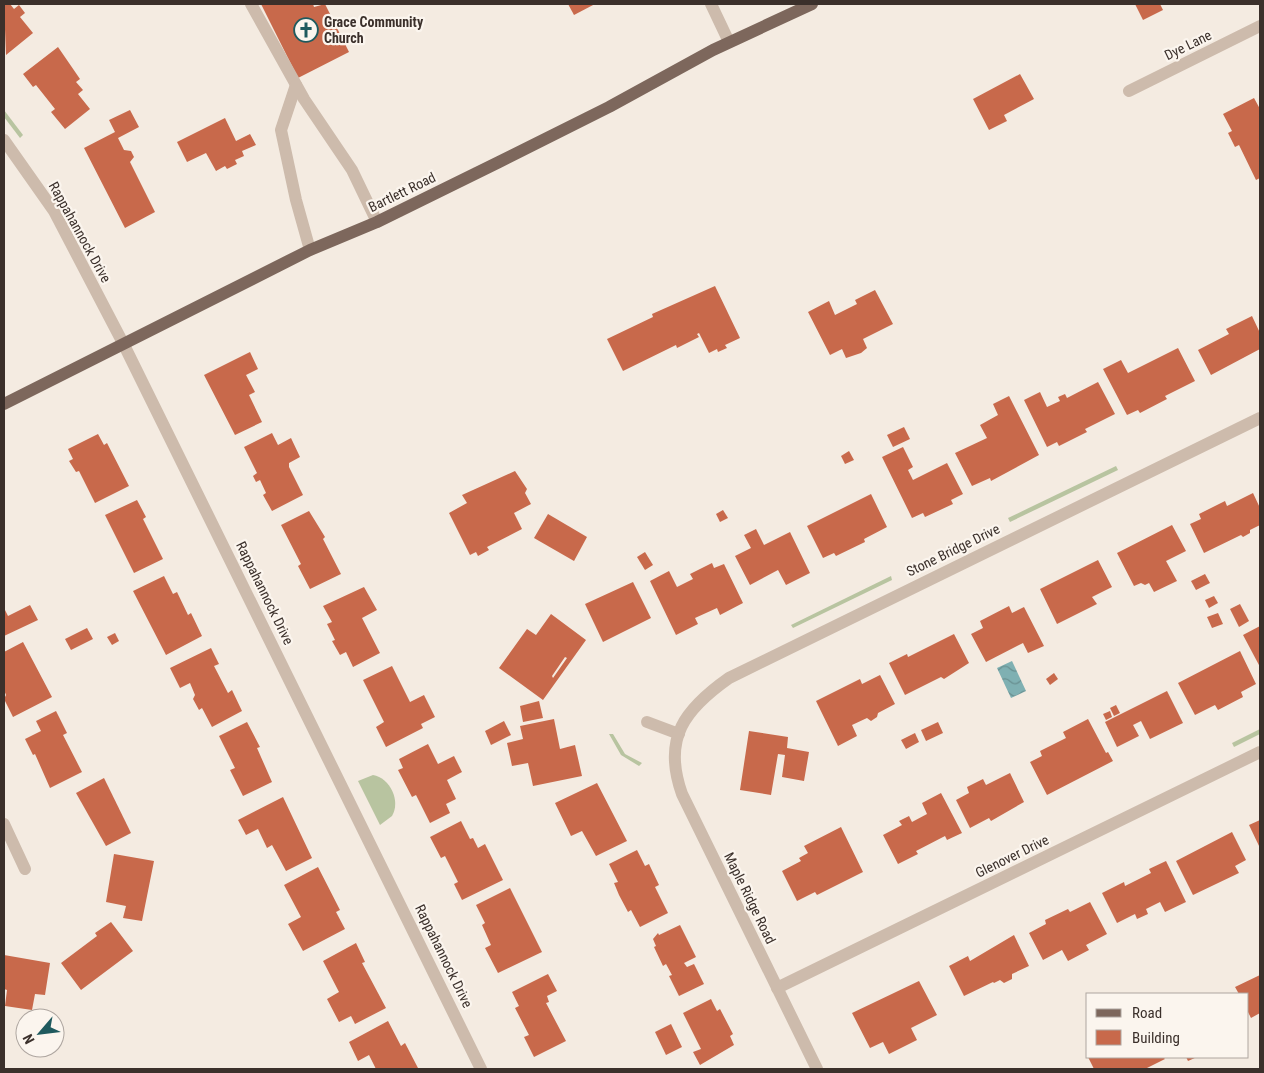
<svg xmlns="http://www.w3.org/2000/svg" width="1264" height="1073" font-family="'Roboto Condensed',sans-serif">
<defs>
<pattern id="water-waves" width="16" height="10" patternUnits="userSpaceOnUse" patternTransform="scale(1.25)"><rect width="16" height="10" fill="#7fb0b2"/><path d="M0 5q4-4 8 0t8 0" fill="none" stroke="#699091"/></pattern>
</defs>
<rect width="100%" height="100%" fill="#f4ebe1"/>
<g fill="#b8c4a0">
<path d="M4 110 23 135 20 138 4 117Z"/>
<path d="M1116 466 1118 470 1010 522 1008 518Z"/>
<path d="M891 576 892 580 793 628 791 625Z"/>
<path d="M1260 729V734L1234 747 1232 743Z"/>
<path d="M609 734H613L625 754 642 763 639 766 621 755Z"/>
<path d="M373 775C390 778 401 801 392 816L380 825 358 781Z"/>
</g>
<path fill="url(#water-waves)" d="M1012 661 1026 691 1011 698 997 668Z"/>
<g fill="#c8694b" fill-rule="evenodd">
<path d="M4 4H10L14 9 19 5 25 13 20 17 33 33 6 55Z"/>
<path d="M261 4H313L314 7 325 4 349 52 298 78Z"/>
<path d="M568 4H595L574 15Z"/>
<path d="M1135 4H1160L1163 10 1143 20Z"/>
<path d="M58 47 80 79 76 82 83 90 78 94 90 109 65 129 51 112 55 109 36 85 33 87 23 74Z"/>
<path d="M1020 74 1034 99 1004 115 1007 121 989 130 973 99Z"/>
<path d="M1254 98 1260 109V178L1256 180 1239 145 1235 147 1228 133 1232 131 1223 114Z"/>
<path d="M130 110 139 127 118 138 124 150 131 151 134 157 130 162 155 212 125 228 84 148 115 132 109 120Z"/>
<path d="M225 118 236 141 250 134 256 145 242 151 244 156 235 160 237 164 227 169 225 166 216 171 206 153 187 162 177 142Z"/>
<path d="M715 286 740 338 725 345 727 348 718 352 717 349 709 353 699 333 697 334 699 337 677 348 676 345 623 371 607 339 653 317 652 314Z"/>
<path d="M875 290 893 324 863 339 867 348 861 353 846 358 842 349 830 355 808 312 829 301 835 315 857 304 855 300Z"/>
<path d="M1252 316 1260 333V349L1211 375 1198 350 1229 334 1226 329Z"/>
<path d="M1178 348 1195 381 1165 396 1167 399 1140 413 1138 410 1127 415 1103 369 1121 360 1128 373Z"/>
<path d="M250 352 258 369 246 375 255 392 249 395 262 422 235 435 204 375Z"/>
<path d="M1098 382 1115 414 1085 429 1087 432 1059 446 1057 442 1047 447 1024 400 1040 392 1047 407 1060 401 1058 397 1065 394 1067 398Z"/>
<path d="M1009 396 1039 455 991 481 990 478 972 486 955 453 987 438 980 425 998 415 993 404Z"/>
<path d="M904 427 910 439 893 447 887 435Z"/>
<path d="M272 433 278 445 291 438 300 457 289 463V467L303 495 272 511 263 495 266 493 260 480 256 482 253 476 257 473 244 447Z"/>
<path d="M98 434 104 445 107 443 129 486 95 503 79 471 76 472 69 461 73 459 68 449Z"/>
<path d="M903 447 913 467 908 470 913 480 947 463 963 494 951 500 953 504 925 517 923 513 912 518 882 457Z"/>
<path d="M849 451 854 460 845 464 841 456Z"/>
<path d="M515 471 527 489 525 493 531 504 514 513 522 529 487 547 489 550 478 556 476 552 470 555 449 513 467 503 462 495Z"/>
<path d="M1253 493 1260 508V525L1250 530V533L1243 537 1241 535 1204 553 1190 524 1201 519 1199 514 1225 501 1227 506Z"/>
<path d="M871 494 887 527 864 539 865 542 836 556 834 553 823 558 807 526Z"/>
<path d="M137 500 146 517 143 519 163 559 134 573 105 515Z"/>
<path d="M723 510 728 518 720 522 716 514Z"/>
<path d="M309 511 325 537 323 539 341 574 310 589 298 566 301 564 281 525Z"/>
<path d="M548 514 587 537 574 561 534 538Z"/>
<path d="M1172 525 1186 551 1166 561 1177 581 1154 592 1149 583 1145 585 1141 583 1134 586 1117 553Z"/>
<path d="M756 529 764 545 790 532 810 573 786 585 778 570 750 585 735 556 751 548 744 535Z"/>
<path d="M645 552 653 565 645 570 637 557Z"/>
<path d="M1098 560 1112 587 1092 597 1097 604 1057 624 1040 589Z"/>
<path d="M712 563 714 568 724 564 743 603 720 615 717 608 695 618 698 624 676 635 650 581 669 571 677 587 693 579 690 574Z"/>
<path d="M1205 574 1210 583 1196 590 1191 581Z"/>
<path d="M164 576 173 594 177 592 188 615 191 613 202 636 166 655 133 591Z"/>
<path d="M633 582 651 618 603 642 585 604Z"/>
<path d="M364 587 377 610 362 618 380 653 353 667 346 652 340 655 332 641 335 640 327 624 332 622 323 606Z"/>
<path d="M1214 596 1218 603 1209 608 1205 600Z"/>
<path d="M1240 604 1249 621 1239 627 1230 609Z"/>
<path d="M30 605 38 620 4 636V608L8 616Z"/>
<path d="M1009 606 1012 613 1024 607 1044 646 1028 653 1023 643 986 662 971 634 983 628 980 621Z"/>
<path d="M1218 613 1223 624 1212 628 1207 617Z"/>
<path d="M551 614 586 640 543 700 499 668 527 629 536 635ZM565 657 567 658 553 678 552 676Z"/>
<path d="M1260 626V667L1243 635Z"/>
<path d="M87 628 93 639 71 650 65 639Z"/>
<path d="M115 633 119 641 112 645 107 637Z"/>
<path d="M954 634 969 663 944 679 941 677 905 695 889 663 907 654 908 657Z"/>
<path d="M23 642 52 697 13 717 4 699 6 695 4 690V652Z"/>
<path d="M211 648 219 664 214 666 228 693 232 690 242 711 212 727 202 708 199 710 193 699 195 695 190 683 180 688 170 668Z"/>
<path d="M1240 651 1256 684 1241 692 1243 697 1218 710 1215 705 1195 715 1178 683Z"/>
<path d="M392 666 410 702 424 695 435 717 421 724 423 728 386 747 376 727 384 722 363 680Z"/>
<path d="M1054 673 1058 679 1050 685 1046 679Z"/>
<path d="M880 675 895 704 878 713 877 717 871 721 867 718 852 725 857 736 838 746 816 701 860 679 862 684Z"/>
<path d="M1167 691 1183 723 1150 739 1141 721 1133 725 1139 736 1117 747 1105 722Z"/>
<path d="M539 701 543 718 523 722 520 706Z"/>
<path d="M1116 705 1120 713 1114 716 1110 708Z"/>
<path d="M56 711 67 733 63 735 82 772 50 788 35 754 33 755 25 739 41 731 36 721Z"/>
<path d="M1110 711 1112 717 1106 720 1103 714Z"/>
<path d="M554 719 560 749 575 745 582 776 533 786 528 763 512 766 507 743 523 739 520 726Z"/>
<path d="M1088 719 1106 753 1108 752 1113 761 1047 795 1030 762 1042 756 1040 751 1066 738 1063 732Z"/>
<path d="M504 721 511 735 491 745 485 731Z"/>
<path d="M247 722 260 747 257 748 272 782 243 796 230 770 235 768 219 736Z"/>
<path d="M938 722 943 733 926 741 921 730Z"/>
<path d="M749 731 788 737 787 748 809 752 804 781 782 777 785 755 778 754 771 795 740 790Z"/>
<path d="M915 733 919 742 906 749 901 740Z"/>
<path d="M428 744 438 764 454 756 462 772 447 780 456 799 446 804 450 813 430 823 416 795 412 797 398 770 403 768 399 759Z"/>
<path d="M1010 773 1024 802 991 821 989 818 970 828 956 800 969 793 967 787 983 779 986 785Z"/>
<path d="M104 778 131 833 106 846 76 793Z"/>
<path d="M597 783 627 841 596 856 582 831 571 836 555 803Z"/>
<path d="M941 793 962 833 947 840 945 836 916 851 918 854 898 864 883 835 902 825 899 821 909 816 912 822 927 814 922 803Z"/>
<path d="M283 797 312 858 286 871 272 845 267 848 258 829 246 835 238 820Z"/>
<path d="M1260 820V848L1249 825Z"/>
<path d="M461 821 470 839 473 838 478 848 485 844 503 880 462 900 454 884 458 882 445 856 441 858 430 837Z"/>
<path d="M841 827 863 872 817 895 815 892 797 901 782 871 801 861 799 858 808 853 804 846Z"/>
<path d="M1232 832 1246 860 1235 866 1239 873 1193 895 1176 861Z"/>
<path d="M637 850 645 866 649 864 659 885 655 887 668 913 640 927 631 910 628 912 619 895 614 883 618 882 609 864Z"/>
<path d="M114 854 154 861 142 921 123 918 126 906 106 902Z"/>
<path d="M1166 861 1186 902 1165 912 1160 902 1146 909 1148 914 1137 919 1135 914 1117 923 1102 893 1124 882 1125 886 1151 873 1149 869Z"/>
<path d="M318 867 340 910 336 912 345 929 303 951 288 924 301 917 284 885Z"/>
<path d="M510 888 542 952 498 973 485 948 491 945 482 925 485 923 476 905Z"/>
<path d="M1090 902 1107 934 1086 945 1089 950 1068 961 1062 950 1043 960 1029 933 1046 924 1045 920 1068 909 1070 912Z"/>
<path d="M111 922 133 951 81 990 61 963 97 936 95 933Z"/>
<path d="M680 925 696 957 684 963 687 967 694 964 704 984 679 996 669 976 672 975 666 964 663 966 654 947 656 946 653 939 658 933 659 935Z"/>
<path d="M1014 935 1029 966 1012 974V979L1004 983 1000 980 994 983 993 982 964 996 949 966 968 956 970 961Z"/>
<path d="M356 943 365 962 362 963 386 1008 355 1024 351 1016 339 1022 327 999 339 992 323 961Z"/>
<path d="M4 955 50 963 45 995 35 994 32 1010 5 1006 7 990 4 989Z"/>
<path d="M548 974 557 991 547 996 549 1002 546 1003 566 1041 534 1057 524 1037 529 1035 515 1008 519 1006 512 992Z"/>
<path d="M1260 975V1013L1251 1018 1248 1012V994H1239L1235 987Z"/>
<path d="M919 981 937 1015 911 1028 917 1040 889 1054 883 1042 870 1048 852 1013Z"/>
<path d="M711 999 717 1011 720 1009 733 1034 730 1036 734 1045 700 1065 693 1052 701 1049 683 1013Z"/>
<path d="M388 1021 401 1046 405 1043 418 1068 376 1069 369 1055 358 1061 349 1042Z"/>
<path d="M671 1024 682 1047 666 1055 655 1032Z"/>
<path d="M1088 1057H1163L1165 1059 1145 1069H1094Z"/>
<path d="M1186 1057H1197L1188 1061Z"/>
</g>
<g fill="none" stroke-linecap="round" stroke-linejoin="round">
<g stroke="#cdbbac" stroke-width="12">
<path d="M251 4 304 99 352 170 377 222"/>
<path d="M711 4 729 42"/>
<path d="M296 85 281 130 296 200 310 250"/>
<path d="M1129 91 1260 26"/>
<path d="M4 140 54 211 124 345 481 1069"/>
<path d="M647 722 679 734"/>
<path d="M4 824 25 869"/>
<path d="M777 988 1260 752"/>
<path d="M817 1069 682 794C662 738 685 709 729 678L1260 418"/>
</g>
<path stroke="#7d675c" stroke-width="12" d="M4 404 310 250 377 222 499 162 609 107 713 50 812 4"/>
</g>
<defs>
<g id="church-ring" transform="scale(1.25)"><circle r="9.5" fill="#fbf5ee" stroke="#1f5a5e" stroke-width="1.5"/><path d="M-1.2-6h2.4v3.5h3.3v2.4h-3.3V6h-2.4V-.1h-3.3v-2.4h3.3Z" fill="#1f5a5e"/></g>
</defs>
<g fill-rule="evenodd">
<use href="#church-ring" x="306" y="30"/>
</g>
<g text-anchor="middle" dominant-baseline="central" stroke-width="4.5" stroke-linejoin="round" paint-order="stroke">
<g font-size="14" font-weight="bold" fill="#3b302b" stroke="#fbf5ee" text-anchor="start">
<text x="324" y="22">Grace Community<tspan x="324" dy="16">Church</tspan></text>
</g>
<g font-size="14" fill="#3b302b" stroke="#fbf5ee">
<text transform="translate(1188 45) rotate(-26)">Dye Lane</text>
<text transform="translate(402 192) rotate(-26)">Bartlett Road</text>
<text transform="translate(80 232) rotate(61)">Rappahannock Drive</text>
<text transform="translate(953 550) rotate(-26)">Stone Bridge Drive</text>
<text transform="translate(265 593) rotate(64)">Rappahannock Drive</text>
<text transform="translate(1012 856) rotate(-26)">Glenover Drive</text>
<text transform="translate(750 898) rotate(64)">Maple Ridge Road</text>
<text transform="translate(444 956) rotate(64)">Rappahannock Drive</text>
</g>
</g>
<rect width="1264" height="1073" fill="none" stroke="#3b302b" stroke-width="10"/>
<rect x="1086" y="993" width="162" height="65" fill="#fbf5ee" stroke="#aea6a0"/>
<rect x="1096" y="1009" width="25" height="8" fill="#7d675c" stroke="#aea6a0"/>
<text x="1132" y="1018" font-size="15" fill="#3b302b">Road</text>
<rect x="1096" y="1030" width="25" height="15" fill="#c8694b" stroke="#aea6a0"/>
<text x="1132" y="1043" font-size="15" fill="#3b302b">Building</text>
<g transform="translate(40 1033) rotate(242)"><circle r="24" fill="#fbf5ee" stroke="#aea6a0"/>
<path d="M0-4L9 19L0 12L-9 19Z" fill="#1f5a5e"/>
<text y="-8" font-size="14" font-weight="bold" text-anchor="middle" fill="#3b302b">N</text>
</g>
</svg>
